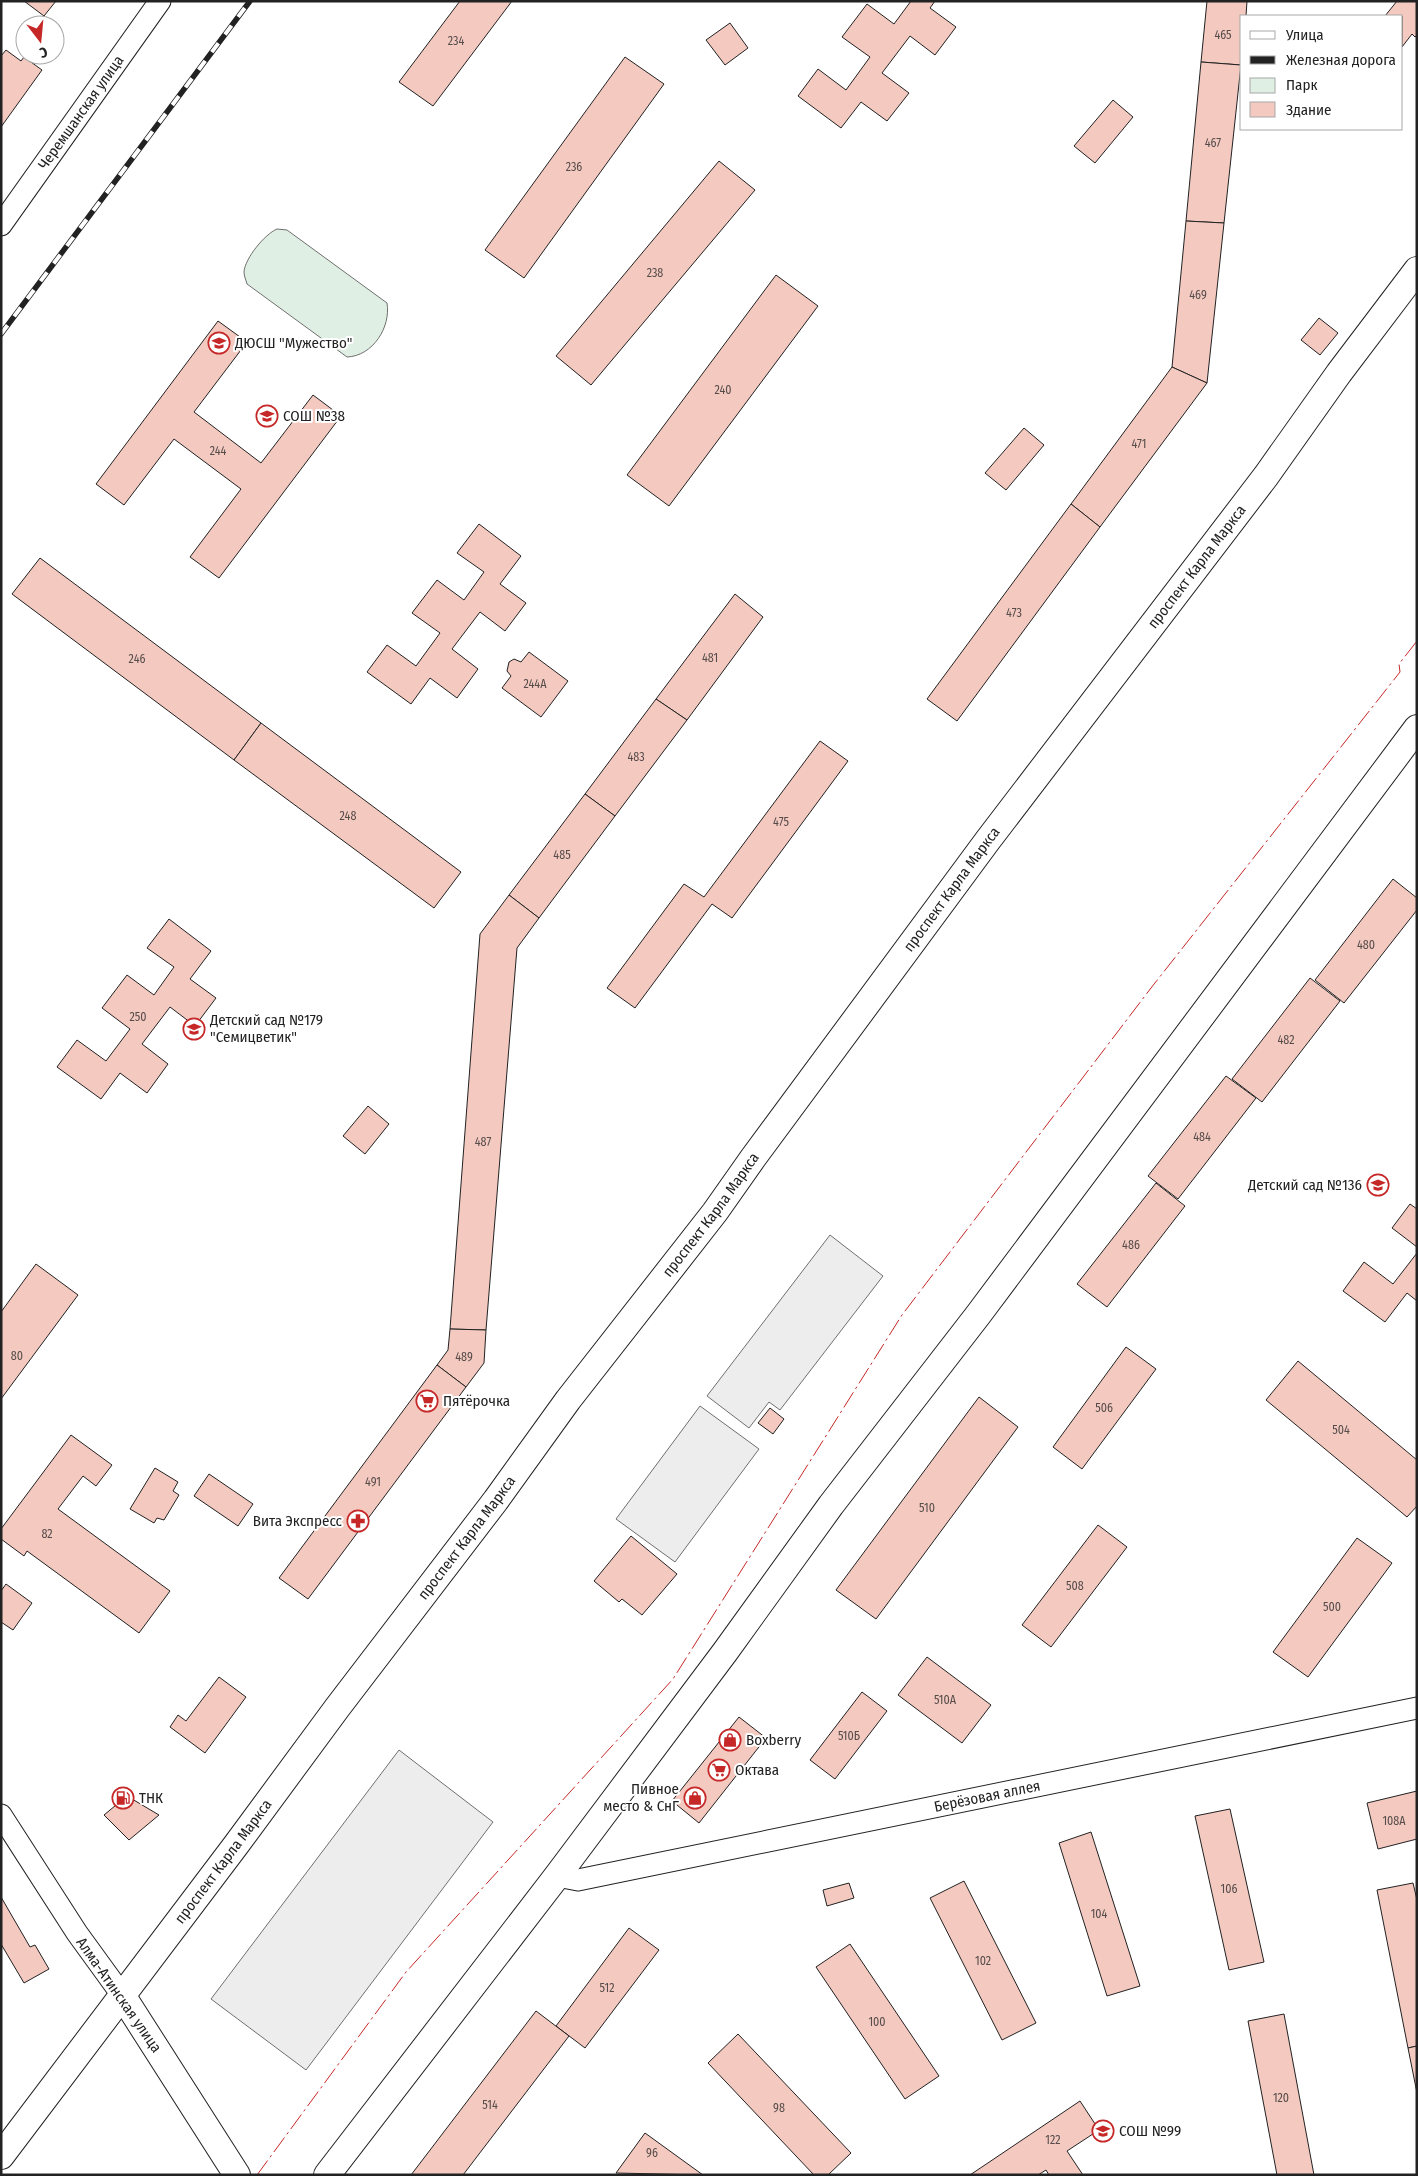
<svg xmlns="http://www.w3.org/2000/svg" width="1418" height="2176" font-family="'Fira Sans Condensed',sans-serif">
<rect width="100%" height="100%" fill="#fff"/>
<path fill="#e0efe3" stroke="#6f6f6f" d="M277 229 287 230 387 303C391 327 373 356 347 357L247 284C246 280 244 276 244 272 245 258 265 234 277 229Z"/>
<g fill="#ededed" stroke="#6f6f6f">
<path d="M830 1235 883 1276 780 1410 769 1402 749 1428 707 1396Z"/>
<path d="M700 1406 759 1449 675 1562 616 1519Z"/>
<path d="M399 1750 493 1822 306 2070 211 1999Z"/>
</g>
<g fill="#f3c9c0" stroke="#222">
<path d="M24 1H56L44 16Z"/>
<path d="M460 1H512L433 106 399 82Z"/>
<path d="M911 1H935L930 8 956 27 935 55 910 36 882 73 909 93 887 121 861 102 841 128 798 96 818 69 846 90 870 57 842 37 867 4 894 24Z"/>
<path d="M1207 1H1247L1246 16H1242L1241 65 1201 62Z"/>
<path d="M1397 1H1417V35L1415 37 1412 34 1402 47V16H1385Z"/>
<path d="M730 23 748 48 725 65 706 40Z"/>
<path d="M6 50 21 61 24 57 42 70 1 127V56Z"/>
<path d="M625 57 664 84 524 278 485 250Z"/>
<path d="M1201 62 1241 65 1224 223 1186 221Z"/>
<path d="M1113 100 1133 117 1095 163 1074 146Z"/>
<path d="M719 161 755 190 591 385 556 356Z"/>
<path d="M1186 221 1224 223 1207 383 1172 367Z"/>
<path d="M776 275 818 306 669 506 627 475Z"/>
<path d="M1319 318 1338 333 1320 355 1301 340Z"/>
<path d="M218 321 247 342 194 412 261 463 313 395 341 416 219 578 190 557 241 489 174 439 124 505 96 484Z"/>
<path d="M1172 367 1207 383 1100 527 1071 504Z"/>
<path d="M1024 428 1044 445 1006 490 985 473Z"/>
<path d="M1071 504 1100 527 957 721 927 699Z"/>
<path d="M479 524 521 556 500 584 526 603 505 631 480 612 452 649 478 669 457 698 430 678 411 704 367 672 387 645 416 666 440 633 412 613 437 580 464 600 484 572 457 553Z"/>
<path d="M40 558 261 723 234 760 12 594Z"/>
<path d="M735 594 763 617 687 720 656 699Z"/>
<path d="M529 652 568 681 541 717 502 688 511 676 507 671 509 662 514 659 521 662Z"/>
<path d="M656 699 687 720 615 816 585 794Z"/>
<path d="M261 723 461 872 434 908 234 760Z"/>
<path d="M820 741 848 761 732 918 712 904 635 1008 607 988 684 884 704 897Z"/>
<path d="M585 794 615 816 539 918 509 895Z"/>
<path d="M1393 879 1417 898V910L1344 1003 1315 980Z"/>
<path d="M509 895 539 918 517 948 486 1330 450 1329 480 934Z"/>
<path d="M169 919 211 951 190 979 216 998 195 1026 170 1007 142 1044 168 1064 147 1093 120 1073 101 1099 57 1067 77 1040 106 1061 130 1029 102 1008 127 975 154 995 174 967 147 948Z"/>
<path d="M1310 978 1340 1001 1262 1102 1232 1079Z"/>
<path d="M1226 1076 1256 1098 1178 1199 1148 1176Z"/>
<path d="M368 1106 389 1124 365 1154 343 1136Z"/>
<path d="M1156 1183 1185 1206 1107 1307 1077 1284Z"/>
<path d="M1410 1204 1417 1209V1247L1392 1228Z"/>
<path d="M1417 1253V1301L1407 1293 1385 1322 1343 1291 1364 1262 1393 1284Z"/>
<path d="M36 1264 78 1295 1 1399V1312Z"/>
<path d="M450 1329 486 1330 484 1363 466 1387 437 1365 448 1350Z"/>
<path d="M1126 1347 1156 1369 1082 1469 1053 1447Z"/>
<path d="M1298 1361 1417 1460V1506L1407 1517 1266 1400Z"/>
<path d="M437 1365 466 1387 308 1599 279 1578Z"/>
<path d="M979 1397 1018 1427 876 1619 836 1590Z"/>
<path d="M770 1408 784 1419 773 1434 758 1423Z"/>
<path d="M71 1435 112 1465 96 1486 83 1476 58 1509 170 1591 139 1633 27 1551 24 1556 1 1539V1529Z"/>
<path d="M155 1468 178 1482 173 1491 179 1495 164 1520 157 1518 154 1523 130 1509Z"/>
<path d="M209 1474 253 1504 238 1526 194 1496Z"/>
<path d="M1098 1525 1127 1547 1051 1647 1022 1625Z"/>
<path d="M631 1536 677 1574 642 1615 622 1599 619 1602 594 1581Z"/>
<path d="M1357 1538 1392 1563 1308 1677 1273 1652Z"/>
<path d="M6 1584 32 1603 13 1630 1 1622V1591Z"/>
<path d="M927 1657 991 1705 962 1743 898 1695Z"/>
<path d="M219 1677 246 1697 205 1753 170 1727 178 1715 186 1721Z"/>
<path d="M862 1692 887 1711 835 1779 810 1760Z"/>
<path d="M739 1717 766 1738 699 1823 672 1801Z"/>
<path d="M1417 1791V1839L1378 1849 1367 1803Z"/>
<path d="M127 1796 159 1815 129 1840 104 1815Z"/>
<path d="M1230 1809 1264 1962 1229 1970 1195 1816Z"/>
<path d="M1091 1832 1140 1986 1107 1996 1059 1843Z"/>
<path d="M964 1881 1036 2023 1002 2040 930 1898Z"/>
<path d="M849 1883 854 1898 827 1906 823 1890Z"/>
<path d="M1413 1883 1417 1900V2046L1408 2048 1377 1890Z"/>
<path d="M1 1897 30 1947 35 1945 49 1969 24 1983 1 1944Z"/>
<path d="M629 1928 659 1950 585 2048 556 2026Z"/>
<path d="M850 1944 939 2076 905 2099 816 1967Z"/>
<path d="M536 2011 569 2036 463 2175H411Z"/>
<path d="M1284 2014 1314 2175H1277L1248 2021Z"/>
<path d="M738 2034 851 2153 828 2175H814L708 2063Z"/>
<path d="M1417 2046V2093L1408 2048Z"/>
<path d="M1080 2101 1099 2130 1067 2151 1083 2175H1049L1046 2170 1038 2175H970Z"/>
<path d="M645 2133 703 2175 616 2173Z"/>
</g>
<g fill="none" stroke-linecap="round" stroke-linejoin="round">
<g stroke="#222" stroke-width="23">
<g id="minor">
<path id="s1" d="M1 225 160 1"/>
<path d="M1 1815 77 1933 122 1995"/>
<path id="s2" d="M557 1876 578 1880 1417 1708"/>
</g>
</g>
<g stroke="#222" stroke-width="28">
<g id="major">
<path d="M122 1995 237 2175"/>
<path id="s3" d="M1 2156 236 1845 337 1708 496 1500 568 1400 715 1212 753 1158 988 840 1266 476 1339 373 1417 270"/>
<path d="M327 2175 557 1876 725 1652 831 1505 978 1315 1417 728"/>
</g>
</g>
<use href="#minor" stroke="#fff" stroke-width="21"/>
<use href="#major" stroke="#fff" stroke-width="26"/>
<g stroke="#222" stroke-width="5.5">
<path id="rail" d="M1 334 250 1"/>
</g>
<use href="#rail" stroke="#fff" stroke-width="4" stroke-dasharray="11" stroke-linecap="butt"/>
<path stroke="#c62828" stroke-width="1" stroke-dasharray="18 4 2.5 4" stroke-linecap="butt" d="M257 2175 406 1972 673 1679 902 1315 1151 988 1400 672 1399 664 1417 641"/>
</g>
<defs>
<g id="school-ring" transform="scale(1.125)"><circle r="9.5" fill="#fff" stroke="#c62828" stroke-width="1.5"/><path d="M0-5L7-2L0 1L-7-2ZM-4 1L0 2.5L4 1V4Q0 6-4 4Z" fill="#c62828"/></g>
<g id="supermarket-ring" transform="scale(1.125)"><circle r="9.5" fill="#fff" stroke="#c62828" stroke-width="1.5"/><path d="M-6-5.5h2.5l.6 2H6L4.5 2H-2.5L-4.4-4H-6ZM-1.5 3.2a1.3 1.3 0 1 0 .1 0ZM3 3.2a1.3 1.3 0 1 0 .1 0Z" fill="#c62828"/></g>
<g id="pharmacy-ring" transform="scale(1.125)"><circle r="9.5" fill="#fff" stroke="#c62828" stroke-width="1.5"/><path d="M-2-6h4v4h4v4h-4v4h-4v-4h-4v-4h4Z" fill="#c62828"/></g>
<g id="shop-ring" transform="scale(1.125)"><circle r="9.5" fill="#fff" stroke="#c62828" stroke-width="1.5"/><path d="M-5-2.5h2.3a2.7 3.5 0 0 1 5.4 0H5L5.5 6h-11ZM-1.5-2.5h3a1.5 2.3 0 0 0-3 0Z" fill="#c62828"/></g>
<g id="fuel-ring" transform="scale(1.125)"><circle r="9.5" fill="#fff" stroke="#c62828" stroke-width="1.5"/><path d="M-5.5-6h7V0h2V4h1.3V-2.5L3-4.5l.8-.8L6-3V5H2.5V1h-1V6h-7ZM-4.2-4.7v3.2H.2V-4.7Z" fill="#c62828"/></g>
</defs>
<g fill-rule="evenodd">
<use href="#school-ring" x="219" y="343"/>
<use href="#school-ring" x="267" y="416"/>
<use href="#school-ring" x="194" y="1029"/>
<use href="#school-ring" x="1378" y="1185"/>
<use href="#supermarket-ring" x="427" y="1401"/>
<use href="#pharmacy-ring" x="358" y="1521"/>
<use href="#shop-ring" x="730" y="1740"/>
<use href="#supermarket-ring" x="719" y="1770"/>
<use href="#fuel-ring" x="123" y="1798"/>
<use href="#shop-ring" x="695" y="1798"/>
<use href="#school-ring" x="1103" y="2131"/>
</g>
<g text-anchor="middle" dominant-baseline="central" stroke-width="4" stroke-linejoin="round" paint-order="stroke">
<g font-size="12" fill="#564c4a">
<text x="1223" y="35">465</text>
<text x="456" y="41">234</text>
<text x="1213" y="143">467</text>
<text x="574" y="167">236</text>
<text x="655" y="273">238</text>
<text x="1198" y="295">469</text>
<text x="723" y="390">240</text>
<text x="1139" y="444">471</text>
<text x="218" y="451">244</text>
<text x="1014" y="613">473</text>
<text x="710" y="658">481</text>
<text x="137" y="659">246</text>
<text x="535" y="684">244А</text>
<text x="636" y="757">483</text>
<text x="348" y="816">248</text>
<text x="781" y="822">475</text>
<text x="562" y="855">485</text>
<text x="1366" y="945">480</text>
<text x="138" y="1017">250</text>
<text x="1286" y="1040">482</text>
<text x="1202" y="1137">484</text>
<text x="483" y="1142">487</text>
<text x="1131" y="1245">486</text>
<text x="17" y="1356">80</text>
<text x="464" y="1357">489</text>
<text x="1104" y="1408">506</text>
<text x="1341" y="1430">504</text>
<text x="373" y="1482">491</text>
<text x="927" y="1508">510</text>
<text x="47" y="1534">82</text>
<text x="1075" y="1586">508</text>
<text x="1332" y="1607">500</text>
<text x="945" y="1700">510А</text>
<text x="849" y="1736">510Б</text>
<text x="1394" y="1821">108А</text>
<text x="1229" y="1889">106</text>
<text x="1099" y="1914">104</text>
<text x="983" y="1961">102</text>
<text x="607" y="1988">512</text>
<text x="877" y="2022">100</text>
<text x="1281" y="2098">120</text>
<text x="490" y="2105">514</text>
<text x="779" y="2108">98</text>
<text x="1053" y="2140">122</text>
<text x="652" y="2153">96</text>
</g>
<g font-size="15" fill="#222" stroke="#fff">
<text stroke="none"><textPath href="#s1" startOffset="138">Черемшанская улица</textPath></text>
<text stroke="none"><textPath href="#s3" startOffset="1989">проспект Карла Маркса</textPath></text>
<text stroke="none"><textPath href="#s3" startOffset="1584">проспект Карла Маркса</textPath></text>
<text stroke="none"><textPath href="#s3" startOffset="1179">проспект Карла Маркса</textPath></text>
<text stroke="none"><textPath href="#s3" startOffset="774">проспект Карла Маркса</textPath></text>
<text stroke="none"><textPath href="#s2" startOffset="439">Берёзовая аллея</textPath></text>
<text stroke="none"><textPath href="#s3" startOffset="369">проспект Карла Маркса</textPath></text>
<text transform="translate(119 1995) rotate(55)">Алма-Атинская улица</text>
</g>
<g font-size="15" fill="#222" stroke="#fff" text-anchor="start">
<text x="235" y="343">ДЮСШ "Мужество"</text>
<text x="283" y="416">СОШ №38</text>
<text x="210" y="1020">Детский сад №179<tspan x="210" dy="17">"Семицветик"</tspan></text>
<text x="1362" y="1185" text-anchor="end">Детский сад №136</text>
<text x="443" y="1401">Пятёрочка</text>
<text x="342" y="1521" text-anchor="end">Вита Экспресс</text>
<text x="746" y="1740">Boxberry</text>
<text x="735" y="1770">Октава</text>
<text x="679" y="1789" text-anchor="end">Пивное<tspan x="679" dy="17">место &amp; СнГ</tspan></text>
<text x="139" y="1798">ТНК</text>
<text x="1119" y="2131">СОШ №99</text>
</g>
</g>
<rect width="1418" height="2176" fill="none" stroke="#222222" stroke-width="5"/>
<rect x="1240" y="15" width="162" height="115" fill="#ffffff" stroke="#a7a7a7"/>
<rect x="1250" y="31" width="25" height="8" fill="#ffffff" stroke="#a7a7a7"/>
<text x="1286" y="40" font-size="15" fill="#222222">Улица</text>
<rect x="1250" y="56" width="25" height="8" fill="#222222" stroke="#a7a7a7"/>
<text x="1286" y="65" font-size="15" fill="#222222">Железная дорога</text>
<rect x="1250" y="78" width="25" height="15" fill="#e0efe3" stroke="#a7a7a7"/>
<text x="1286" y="90" font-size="15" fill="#222222">Парк</text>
<rect x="1250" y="102" width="25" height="15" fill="#f3c9c0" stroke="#a7a7a7"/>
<text x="1286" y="115" font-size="15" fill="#222222">Здание</text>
<g transform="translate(40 40) rotate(164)"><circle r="24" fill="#ffffff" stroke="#a7a7a7"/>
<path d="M0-4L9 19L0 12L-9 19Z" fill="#c62828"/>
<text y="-8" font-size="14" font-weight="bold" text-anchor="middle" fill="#222222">С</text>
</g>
</svg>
